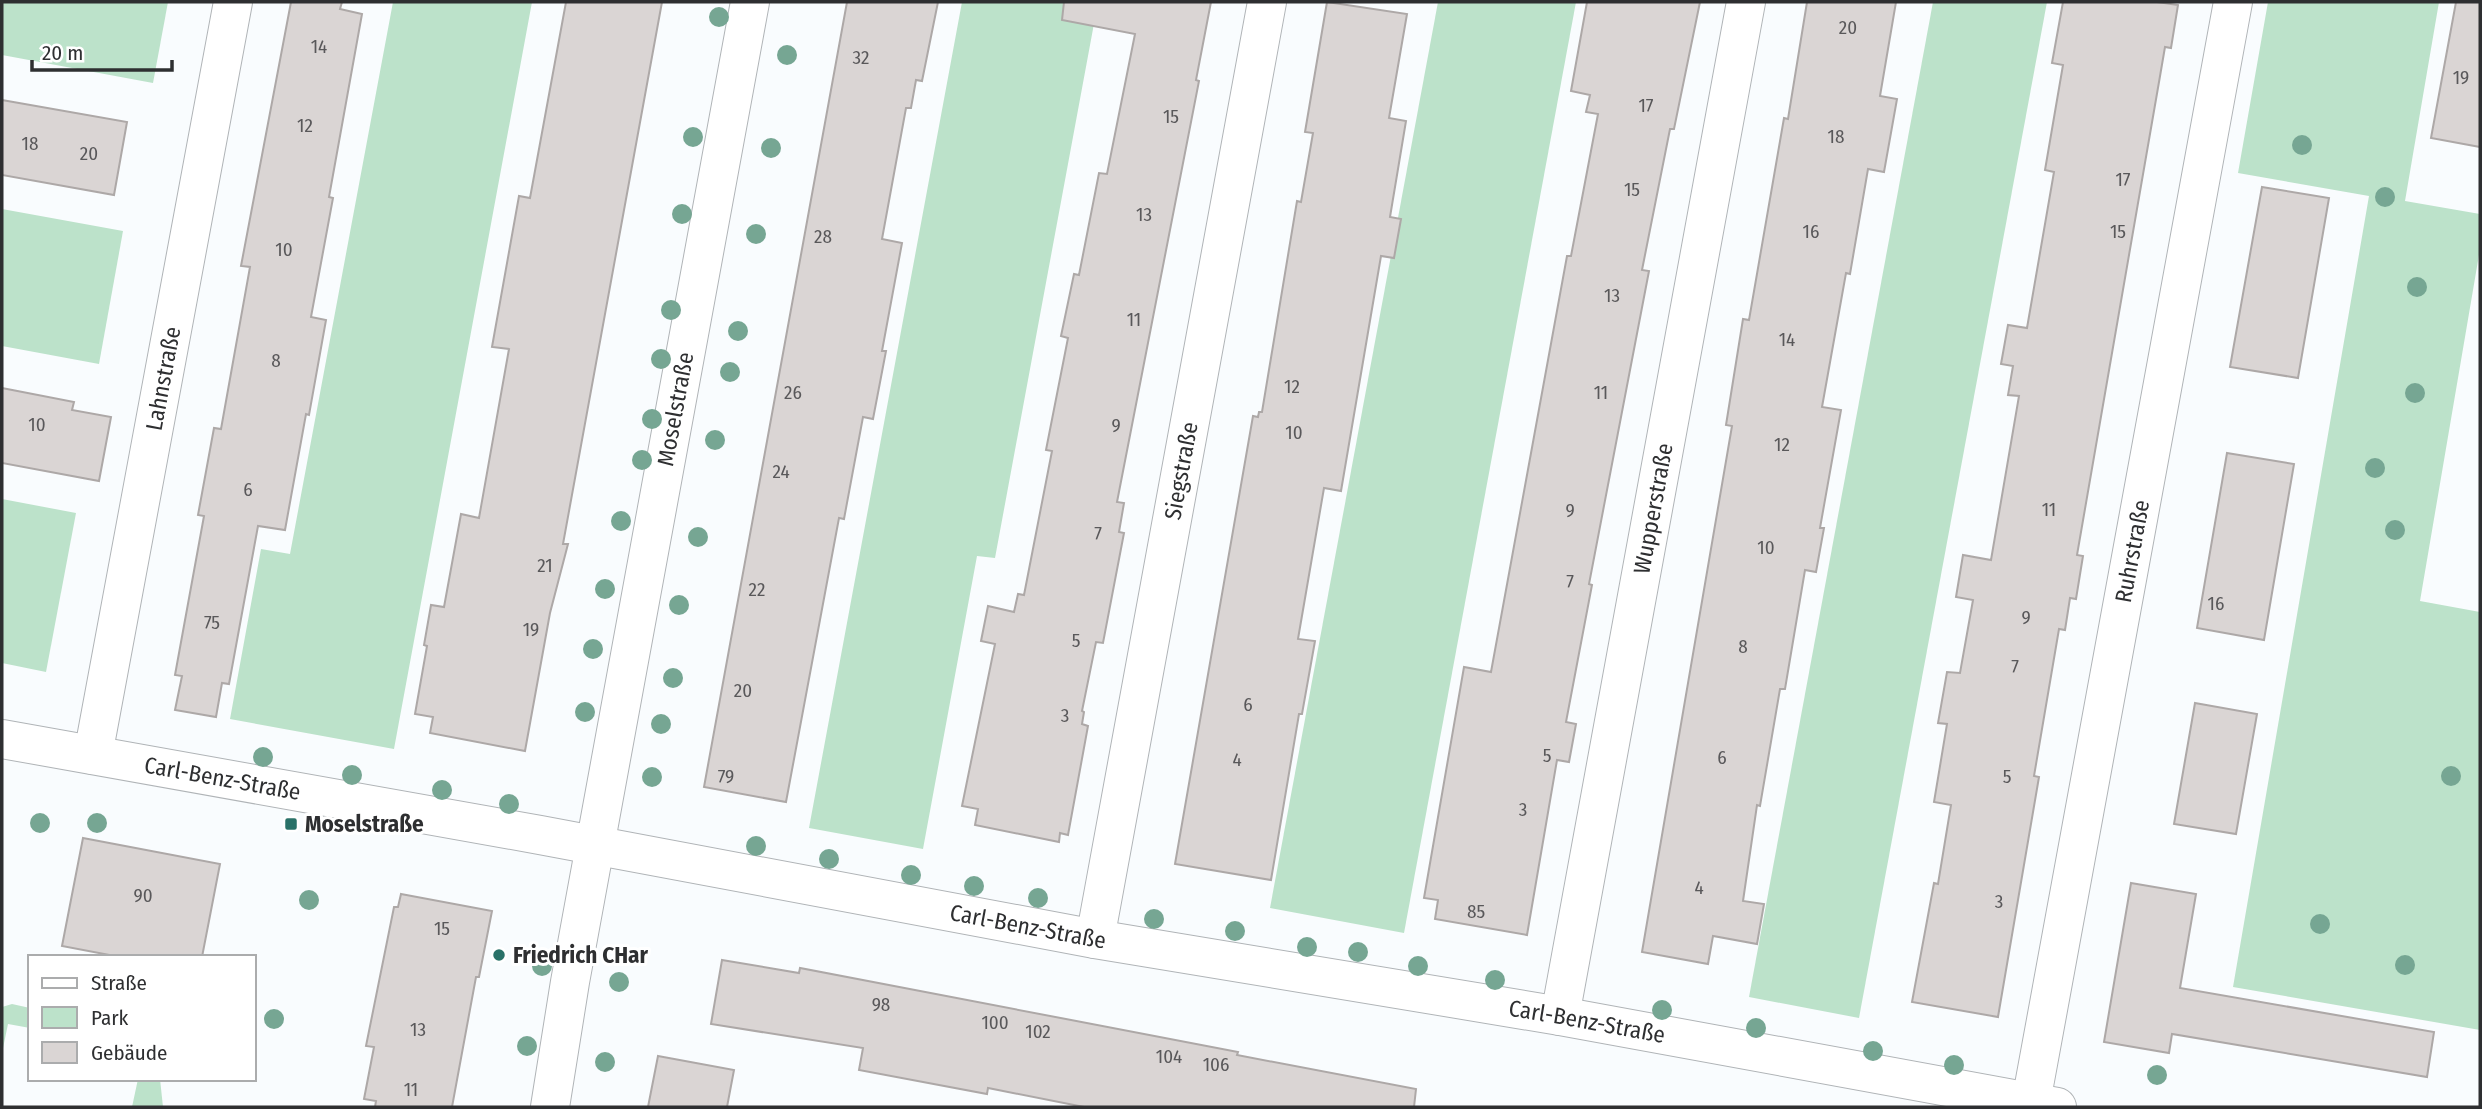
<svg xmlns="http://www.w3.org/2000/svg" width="2482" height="1109" font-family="'Fira Sans Condensed',sans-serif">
<rect width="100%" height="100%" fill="#f9fcfe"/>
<g fill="#bce2ca">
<path d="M2 2H168L153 83 2 55Z"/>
<path d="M393 2H532L394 749 230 719 261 549 290 554Z"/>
<path d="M962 2H1098L995 558 977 556 923 849 809 828Z"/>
<path d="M1438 2H1576L1404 933 1270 908Z"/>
<path d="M1933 2H2047L1859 1018 1749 997Z"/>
<path d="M2268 2H2439L2405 201 2480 214V249L2420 601 2480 612V1030L2233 987 2369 196 2238 173Z"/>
<path d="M2 209 123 231 99 364 2 346Z"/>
<path d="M2 499 76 513 46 672 2 663Z"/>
<path d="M12 1004 30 1008V1028L8 1024 2 1053V1007Z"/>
<path d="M138 1079H160L163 1107H132Z"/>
</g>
<g fill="#dad5d4" stroke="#ada8a7" stroke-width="2">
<path d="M291 2H342L340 9 362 14 329 197 333 198 311 317 326 320 309 415 306 414 285 530 258 526 229 684 222 683 216 717 175 710 182 676 175 675 204 516 198 515 214 428 221 429 250 267 241 266Z"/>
<path d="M566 2H662L563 544H568L550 613 525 751 430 733 433 717 415 714 427 646 424 645 431 605 444 607 461 514 479 518 509 349 492 347 519 196 530 198Z"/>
<path d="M847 2H938L922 81 916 80 911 108H906L882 239 902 243 882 351H886L873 419 863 417 844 519 839 518 786 802 704 787Z"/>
<path d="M1064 2H1211L1196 80 1199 81 1117 502 1124 503 1119 532 1124 533 1103 643 1096 642 1082 711 1084 712 1082 724 1088 726 1068 835 1060 833 1059 842 975 825 978 809 962 806 995 644 981 641 988 606 1014 612 1018 594 1024 595 1052 451 1046 450 1068 338 1061 336 1074 274 1079 275 1099 173 1107 174 1135 34 1062 20Z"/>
<path d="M1327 2 1407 14 1389 118 1406 121 1390 217 1401 219 1394 258 1381 256 1341 491 1324 488 1298 639 1315 641 1302 714H1299L1271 880 1175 864 1253 416 1258 417 1259 412H1262L1297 201 1301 202 1313 133 1305 132Z"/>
<path d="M1587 2H1700L1674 129H1670L1642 270 1649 271 1589 584 1592 585 1566 722 1576 724 1569 762 1557 760 1527 935 1435 919 1438 900 1424 898 1464 667 1491 672 1567 256H1571L1598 114 1586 112 1590 95 1571 91Z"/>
<path d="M1807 2H1896L1880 96 1897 99 1884 172 1868 169 1850 274 1846 273 1822 407 1841 410 1820 528H1824L1816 572 1805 570 1785 689H1780L1760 806 1757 805 1743 901 1764 904 1757 944 1713 936 1708 964 1642 952 1732 426 1726 425 1743 319 1749 320 1784 118 1788 119Z"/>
<path d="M2063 2H2157L2178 5 2171 48 2165 47 2159 82 2077 555 2083 556 2076 599 2070 598 2065 630 2059 629 2034 776 2039 777 1998 1017 1912 1002 1934 883 1938 884 1951 805 1934 802 1947 724 1938 723 1947 672 1960 673 1973 600 1956 597 1963 555 1991 560 2019 396 2008 395 2013 366 2001 364 2008 325 2027 328 2054 172 2045 170 2063 65 2052 63Z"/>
<path d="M2456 2H2480V147L2431 138Z"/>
<path d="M2 100 127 122 114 195 2 175Z"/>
<path d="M2262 187 2329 198 2298 378 2230 367Z"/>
<path d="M2 388 74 402 72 410 111 417 99 481 2 463Z"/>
<path d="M2227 453 2294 464 2264 640 2197 628Z"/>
<path d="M2195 703 2257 714 2236 834 2174 824Z"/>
<path d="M83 838 220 864 202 957H120L62 946Z"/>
<path d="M2131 883 2196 894 2180 988 2434 1032 2427 1077 2172 1034 2169 1053 2104 1042Z"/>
<path d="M401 894 492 911 479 977H476L452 1107H375L376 1101 364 1099 374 1047 366 1046 394 907H398Z"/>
<path d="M722 960 799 973 800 968 1238 1052 1237 1055 1416 1089 1414 1107H1084L988 1088 987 1094 859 1070 863 1048 711 1024Z"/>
<path d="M658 1056 734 1070 727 1107H648Z"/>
</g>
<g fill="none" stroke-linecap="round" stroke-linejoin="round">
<g stroke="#b0b4b7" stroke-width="40">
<g id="minor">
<path id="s1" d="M93 755 233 2"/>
<path id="s2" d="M1095 939 1267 2"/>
<path id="s3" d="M1560 1016 1746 2"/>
<path id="s4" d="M2031 1102 2233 2"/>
<path id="s5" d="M550 1107 570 982 750 2"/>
</g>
</g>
<g stroke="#b0b4b7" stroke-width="40">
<g id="tertiary">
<path id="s6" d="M2 739 540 835 1095 939 1560 1016 2057 1107"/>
</g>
</g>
<use href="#minor" stroke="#fff" stroke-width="38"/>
<use href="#tertiary" stroke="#fff" stroke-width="38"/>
</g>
<g fill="#76a693">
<circle cx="719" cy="17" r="10"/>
<circle cx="787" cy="55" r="10"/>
<circle cx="693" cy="137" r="10"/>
<circle cx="2302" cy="145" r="10"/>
<circle cx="771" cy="148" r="10"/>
<circle cx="2385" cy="197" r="10"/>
<circle cx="682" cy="214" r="10"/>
<circle cx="756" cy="234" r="10"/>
<circle cx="2417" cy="287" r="10"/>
<circle cx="671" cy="310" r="10"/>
<circle cx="738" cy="331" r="10"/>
<circle cx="661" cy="359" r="10"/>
<circle cx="730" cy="372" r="10"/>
<circle cx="2415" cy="393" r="10"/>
<circle cx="652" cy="419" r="10"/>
<circle cx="715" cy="440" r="10"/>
<circle cx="642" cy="460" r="10"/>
<circle cx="2375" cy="468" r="10"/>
<circle cx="621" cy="521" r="10"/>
<circle cx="2395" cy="530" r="10"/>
<circle cx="698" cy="537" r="10"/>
<circle cx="605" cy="589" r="10"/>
<circle cx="679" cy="605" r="10"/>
<circle cx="593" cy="649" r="10"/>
<circle cx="673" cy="678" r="10"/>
<circle cx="585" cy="712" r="10"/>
<circle cx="661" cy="724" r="10"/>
<circle cx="263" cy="757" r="10"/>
<circle cx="352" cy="775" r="10"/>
<circle cx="2451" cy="776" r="10"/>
<circle cx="652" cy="777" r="10"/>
<circle cx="442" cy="790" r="10"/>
<circle cx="509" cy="804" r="10"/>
<circle cx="40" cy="823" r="10"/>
<circle cx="97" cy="823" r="10"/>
<circle cx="756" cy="846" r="10"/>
<circle cx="829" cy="859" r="10"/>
<circle cx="911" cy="875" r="10"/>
<circle cx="974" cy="886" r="10"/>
<circle cx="1038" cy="898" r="10"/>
<circle cx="309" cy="900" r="10"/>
<circle cx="1154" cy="919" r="10"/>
<circle cx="2320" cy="924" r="10"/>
<circle cx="1235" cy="931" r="10"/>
<circle cx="1307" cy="947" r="10"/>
<circle cx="1358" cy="952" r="10"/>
<circle cx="2405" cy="965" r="10"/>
<circle cx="542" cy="966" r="10"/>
<circle cx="1418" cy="966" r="10"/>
<circle cx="1495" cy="980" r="10"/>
<circle cx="619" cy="982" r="10"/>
<circle cx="1662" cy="1010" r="10"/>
<circle cx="274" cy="1019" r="10"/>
<circle cx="1756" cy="1028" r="10"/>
<circle cx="527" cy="1046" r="10"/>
<circle cx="1873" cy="1051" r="10"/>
<circle cx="605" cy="1062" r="10"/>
<circle cx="1954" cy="1065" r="10"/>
<circle cx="2157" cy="1075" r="10"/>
</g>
<g fill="#297168" stroke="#fff" stroke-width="2.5">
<rect x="284" y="817" width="14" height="14" rx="3.5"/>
<circle cx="499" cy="955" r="7"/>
</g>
<g text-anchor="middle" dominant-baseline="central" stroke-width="6" stroke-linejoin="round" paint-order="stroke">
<g font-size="19" fill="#59585a">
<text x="1848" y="27">20</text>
<text x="319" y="46">14</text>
<text x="861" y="57">32</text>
<text x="2461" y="77">19</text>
<text x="1646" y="105">17</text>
<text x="1171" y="116">15</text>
<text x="305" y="125">12</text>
<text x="1836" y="136">18</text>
<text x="30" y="143">18</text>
<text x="89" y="153">20</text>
<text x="2123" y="179">17</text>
<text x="1632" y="189">15</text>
<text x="1144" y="214">13</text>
<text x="1811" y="231">16</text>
<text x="2118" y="231">15</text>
<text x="823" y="236">28</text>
<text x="284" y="249">10</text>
<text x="1612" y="295">13</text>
<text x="1134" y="319">11</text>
<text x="1787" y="339">14</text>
<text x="276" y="360">8</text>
<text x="1292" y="386">12</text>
<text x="793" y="392">26</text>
<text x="1601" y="392">11</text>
<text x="37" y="424">10</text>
<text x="1116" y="425">9</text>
<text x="1294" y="432">10</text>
<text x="1782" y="444">12</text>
<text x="781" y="471">24</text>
<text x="248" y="489">6</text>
<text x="2049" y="509">11</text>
<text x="1570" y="510">9</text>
<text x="1098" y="533">7</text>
<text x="1766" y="547">10</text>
<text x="545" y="565">21</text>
<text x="1570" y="581">7</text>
<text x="757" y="589">22</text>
<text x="2216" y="603">16</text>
<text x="2026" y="617">9</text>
<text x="212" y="622">75</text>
<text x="531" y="629">19</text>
<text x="1076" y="640">5</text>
<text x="1743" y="646">8</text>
<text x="2015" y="666">7</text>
<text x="743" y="690">20</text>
<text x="1248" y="704">6</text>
<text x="1065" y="715">3</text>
<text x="1547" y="755">5</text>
<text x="1722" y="757">6</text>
<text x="1237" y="759">4</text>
<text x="726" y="776">79</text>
<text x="2007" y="776">5</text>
<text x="1523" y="809">3</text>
<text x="1699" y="887">4</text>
<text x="143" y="895">90</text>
<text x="1999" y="901">3</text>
<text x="1476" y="911">85</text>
<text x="442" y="928">15</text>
<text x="881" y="1004">98</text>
<text x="995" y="1022">100</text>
<text x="418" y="1029">13</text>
<text x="1038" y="1031">102</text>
<text x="1169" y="1056">104</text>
<text x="1216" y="1064">106</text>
<text x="411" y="1089">11</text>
</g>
<g font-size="23" fill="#2e2f31" stroke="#fff">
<text stroke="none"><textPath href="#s1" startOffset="383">Lahnstraße</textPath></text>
<text stroke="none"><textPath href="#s5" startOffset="709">Moselstraße</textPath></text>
<text stroke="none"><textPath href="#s2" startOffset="476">Siegstraße</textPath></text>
<text stroke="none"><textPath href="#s3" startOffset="516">Wupperstraße</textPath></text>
<text stroke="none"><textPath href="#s4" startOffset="560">Ruhrstraße</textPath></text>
<text stroke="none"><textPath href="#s6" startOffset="224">Carl-Benz-Straße</textPath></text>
<text stroke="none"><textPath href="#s6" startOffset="1043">Carl-Benz-Straße</textPath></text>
<text stroke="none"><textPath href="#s6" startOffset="1610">Carl-Benz-Straße</textPath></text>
</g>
<g font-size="23" font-weight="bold" fill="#2e2f31" stroke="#fff" text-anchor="start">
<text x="305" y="824">Moselstraße</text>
<text x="513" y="955">Friedrich CHar</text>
</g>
</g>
<rect width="2482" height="1109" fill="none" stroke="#2e2f31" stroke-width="7"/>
<rect x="28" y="955" width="228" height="126" fill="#ffffff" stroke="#abacad" stroke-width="2"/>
<rect x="42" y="978" width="35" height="10" fill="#ffffff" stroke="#abacad" stroke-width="2"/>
<text x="91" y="990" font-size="21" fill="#2e2f31">Straße</text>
<rect x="42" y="1007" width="35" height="21" fill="#bce2ca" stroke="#abacad" stroke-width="2"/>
<text x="91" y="1025" font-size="21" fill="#2e2f31">Park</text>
<rect x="42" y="1042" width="35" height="21" fill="#dad5d4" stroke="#abacad" stroke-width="2"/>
<text x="91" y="1060" font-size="21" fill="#2e2f31">Gebäude</text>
<path d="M32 60v10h140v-10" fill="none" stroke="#2e2f31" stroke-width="3.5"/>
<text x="42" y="60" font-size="21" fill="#2e2f31" stroke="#ffffff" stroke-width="5" paint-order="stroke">20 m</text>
</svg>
